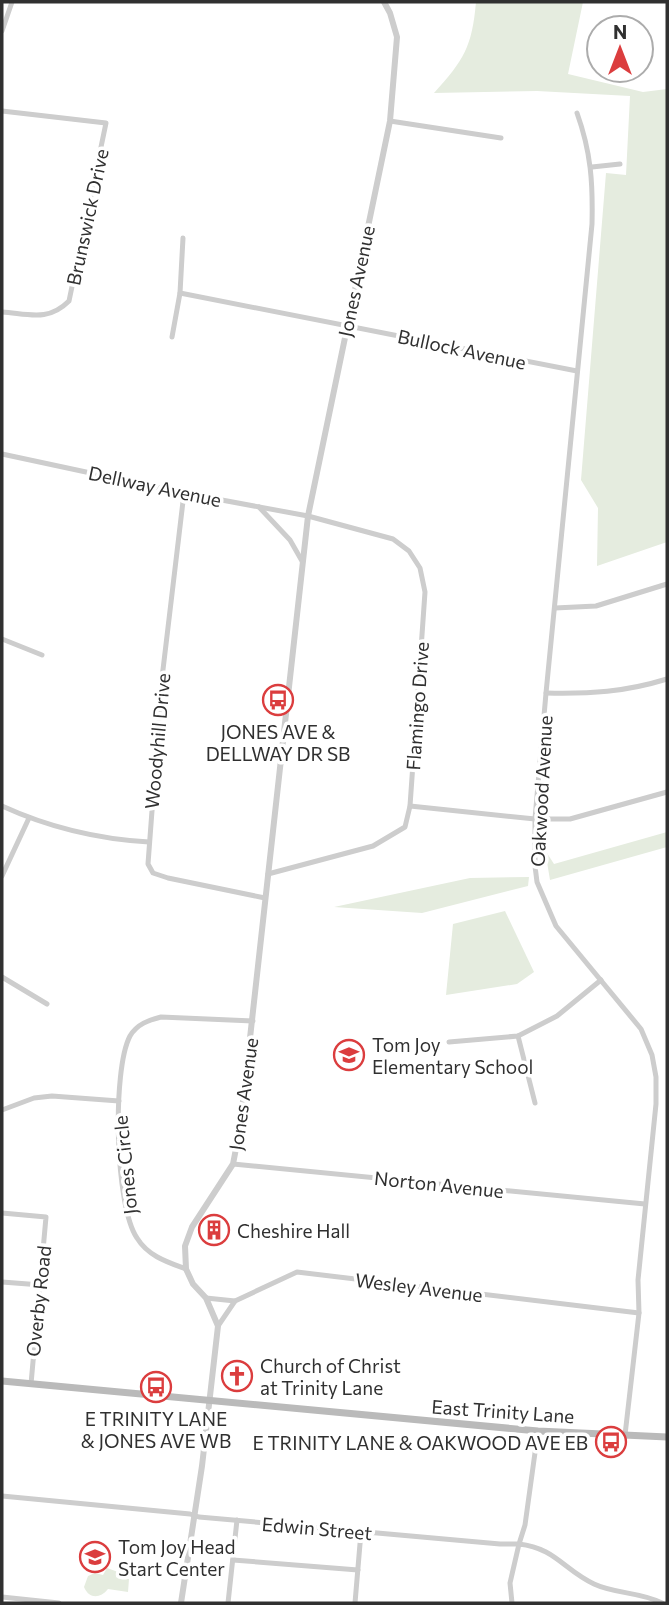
<svg xmlns="http://www.w3.org/2000/svg" width="669" height="1605" font-family="Commissioner,sans-serif">
<rect width="100%" height="100%" fill="#fff"/>
<g fill="#e5ecdf">
<path d="M476 2H583L568 74 643 92 667 89V542L597 566 598 508 581 480 606 173 626 175 630 96 537 91 434 93C464 60 472 47 476 2Z"/>
<path d="M667 832V847L550 880 545 850 554 864Z"/>
<path d="M529 877 528 886 422 913 334 907 470 878Z"/>
<path d="M505 911 534 972 517 984 446 995 453 924Z"/>
<path d="M107 1568 118 1572 123 1579H129L128 1592 108 1589C100 1599 89 1599 84 1587L88 1576 95 1573 103 1575Z"/>
</g>
<g fill="none" stroke-linecap="round" stroke-linejoin="round">
<g stroke="#cdcdcd" stroke-width="5">
<path d="M2 31 12 2"/>
<path d="M2 111 106 123 69 301C48 322 29 314 2 312"/>
<path d="M577 113C591 152 593 183 592 224L546 693 535 819V866L537 882 556 926 641 1029 652 1055 656 1077V1104L638 1280 639 1313 625 1435"/>
<path d="M390 121 501 138"/>
<path d="M592 167 620 164"/>
<path d="M180 293 577 371"/>
<path d="M172 337 180 293 183 238"/>
<path d="M2 454 184 493 308 516 393 539 409 551 420 568 425 592 410 806 405 827 373 846 268 874"/>
<path d="M184 493 162 678 148 864 153 873 168 878 265 898"/>
<path d="M259 507 290 540 302 561"/>
<path d="M555 608 596 606 667 584"/>
<path d="M2 639 42 655"/>
<path d="M546 693C590 694 625 692 667 679"/>
<path d="M2 806C50 828 96 839 149 842"/>
<path d="M410 806 535 819H570L667 792"/>
<path d="M2 876 29 818"/>
<path d="M2 977 47 1004"/>
<path d="M518 1036 535 1103"/>
<path d="M449 1042 518 1036 557 1016 601 980"/>
<path d="M2 1110 34 1098 52 1096 119 1101"/>
<path d="M233 1164 645 1204"/>
<path d="M2 1213 46 1217 31 1384"/>
<path d="M186 1269C167 1262 148 1256 137 1238 115 1206 112 1070 130 1036 137 1024 149 1020 161 1017L253 1021"/>
<path d="M2 1282 41 1285"/>
<path d="M206 1298 235 1301"/>
<path d="M218 1326 235 1301 297 1272 639 1313"/>
<path d="M2 1496 190 1514 199 1517 500 1544H519L525 1525 538 1431"/>
<path d="M233 1560 358 1570"/>
<path d="M2 1597 59 1603"/>
<path d="M228 1603 237 1520"/>
<path d="M355 1603 361 1532"/>
<path d="M512 1603 510 1583 519 1544C555 1548 564 1570 594 1584 615 1594 641 1592 662 1603"/>
</g>
<path stroke="#cdcdcd" stroke-width="6" d="M181 1603 202 1466 218 1326 206 1298 193 1284 186 1269 185 1246 192 1227 233 1164 240 1128 308 516 390 121 397 37 390 13 384 2"/>
<path stroke="#bababa" stroke-width="7" d="M2 1381 538 1431 667 1437"/>
</g>
<defs>
<g id="bus-ring" transform="scale(1.575)"><circle r="9.5" fill="#fff" stroke="#db3d3e" stroke-width="1.5"/><path d="M-5-6H5V4H4V6H2V4H-2V6H-4V4H-5ZM-3.5-4V0h7V-4ZM-3.5 1.2v1.5H-2V1.2ZM2 1.2v1.5H3.5V1.2Z" fill="#db3d3e"/></g>
<g id="school-ring" transform="scale(1.575)"><circle r="9.5" fill="#fff" stroke="#db3d3e" stroke-width="1.5"/><path d="M0-5L7-2L0 1L-7-2ZM-4 1L0 2.5L4 1V4Q0 6-4 4Z" fill="#db3d3e"/></g>
<g id="building-ring" transform="scale(1.575)"><circle r="9.5" fill="#fff" stroke="#db3d3e" stroke-width="1.5"/><path d="M-4-6H4V6H1V3H-1V6H-4ZM-2.5-4.3h1.7v1.8h-1.7ZM.8-4.3h1.7v1.8H.8ZM-2.5-1h1.7V.8h-1.7ZM.8-1h1.7V.8H.8Z" fill="#db3d3e"/></g>
<g id="church-ring" transform="scale(1.575)"><circle r="9.5" fill="#fff" stroke="#db3d3e" stroke-width="1.5"/><path d="M-1.2-6h2.4v3.5h3.3v2.4h-3.3V6h-2.4V-.1h-3.3v-2.4h3.3Z" fill="#db3d3e"/></g>
</defs>
<g fill-rule="evenodd">
<use href="#bus-ring" x="278" y="700"/>
<use href="#school-ring" x="349" y="1055"/>
<use href="#building-ring" x="214" y="1230"/>
<use href="#church-ring" x="237" y="1376"/>
<use href="#bus-ring" x="156" y="1387"/>
<use href="#bus-ring" x="611" y="1442"/>
<use href="#school-ring" x="95" y="1557"/>
</g>
<g text-anchor="middle" dominant-baseline="central" stroke-width="7" stroke-linejoin="round" paint-order="stroke">
<g font-size="19" fill="#303030" stroke="#fff">
<text transform="translate(87 217) rotate(-78)">Brunswick Drive</text>
<text transform="translate(356 281) rotate(-78)">Jones Avenue</text>
<text transform="translate(462 349) rotate(12)">Bullock Avenue</text>
<text transform="translate(155 486) rotate(12)">Dellway Avenue</text>
<text transform="translate(417 706) rotate(-86)">Flamingo Drive</text>
<text transform="translate(157 741) rotate(-85)">Woodyhill Drive</text>
<text transform="translate(541 791) rotate(-87)">Oakwood Avenue</text>
<text transform="translate(243 1094) rotate(-82)">Jones Avenue</text>
<text transform="translate(125 1165) rotate(-96)">Jones Circle</text>
<text transform="translate(439 1184) rotate(6)">Norton Avenue</text>
<text transform="translate(419 1287) rotate(7)">Wesley Avenue</text>
<text transform="translate(38 1301) rotate(-84)">Overby Road</text>
<text transform="translate(503 1411) rotate(4)">East Trinity Lane</text>
<text transform="translate(317 1528) rotate(5)">Edwin Street</text>
</g>
<g font-size="19" fill="#303030" stroke="#fff" text-anchor="start">
<text x="278" y="731" text-anchor="middle">JONES AVE &amp;<tspan x="278" dy="22">DELLWAY DR SB</tspan></text>
<text x="372" y="1044">Tom Joy<tspan x="372" dy="22">Elementary School</tspan></text>
<text x="237" y="1230">Cheshire Hall</text>
<text x="260" y="1365">Church of Christ<tspan x="260" dy="22">at Trinity Lane</tspan></text>
<text x="156" y="1418" text-anchor="middle">E TRINITY LANE<tspan x="156" dy="22">&amp; JONES AVE WB</tspan></text>
<text x="588" y="1442" text-anchor="end">E TRINITY LANE &amp; OAKWOOD AVE EB</text>
<text x="118" y="1546">Tom Joy Head<tspan x="118" dy="22">Start Center</tspan></text>
</g>
</g>
<rect width="669" height="1605" fill="none" stroke="#303030" stroke-width="7"/>
<g transform="translate(620 49)"><circle r="33" fill="#ffffff" stroke="#acacac" stroke-width="2"/>
<path d="M0-5L12 26L0 18L-12 26Z" fill="#db3d3e"/>
<text y="-10" font-size="19" font-weight="bold" text-anchor="middle" fill="#303030">N</text>
</g>
</svg>
